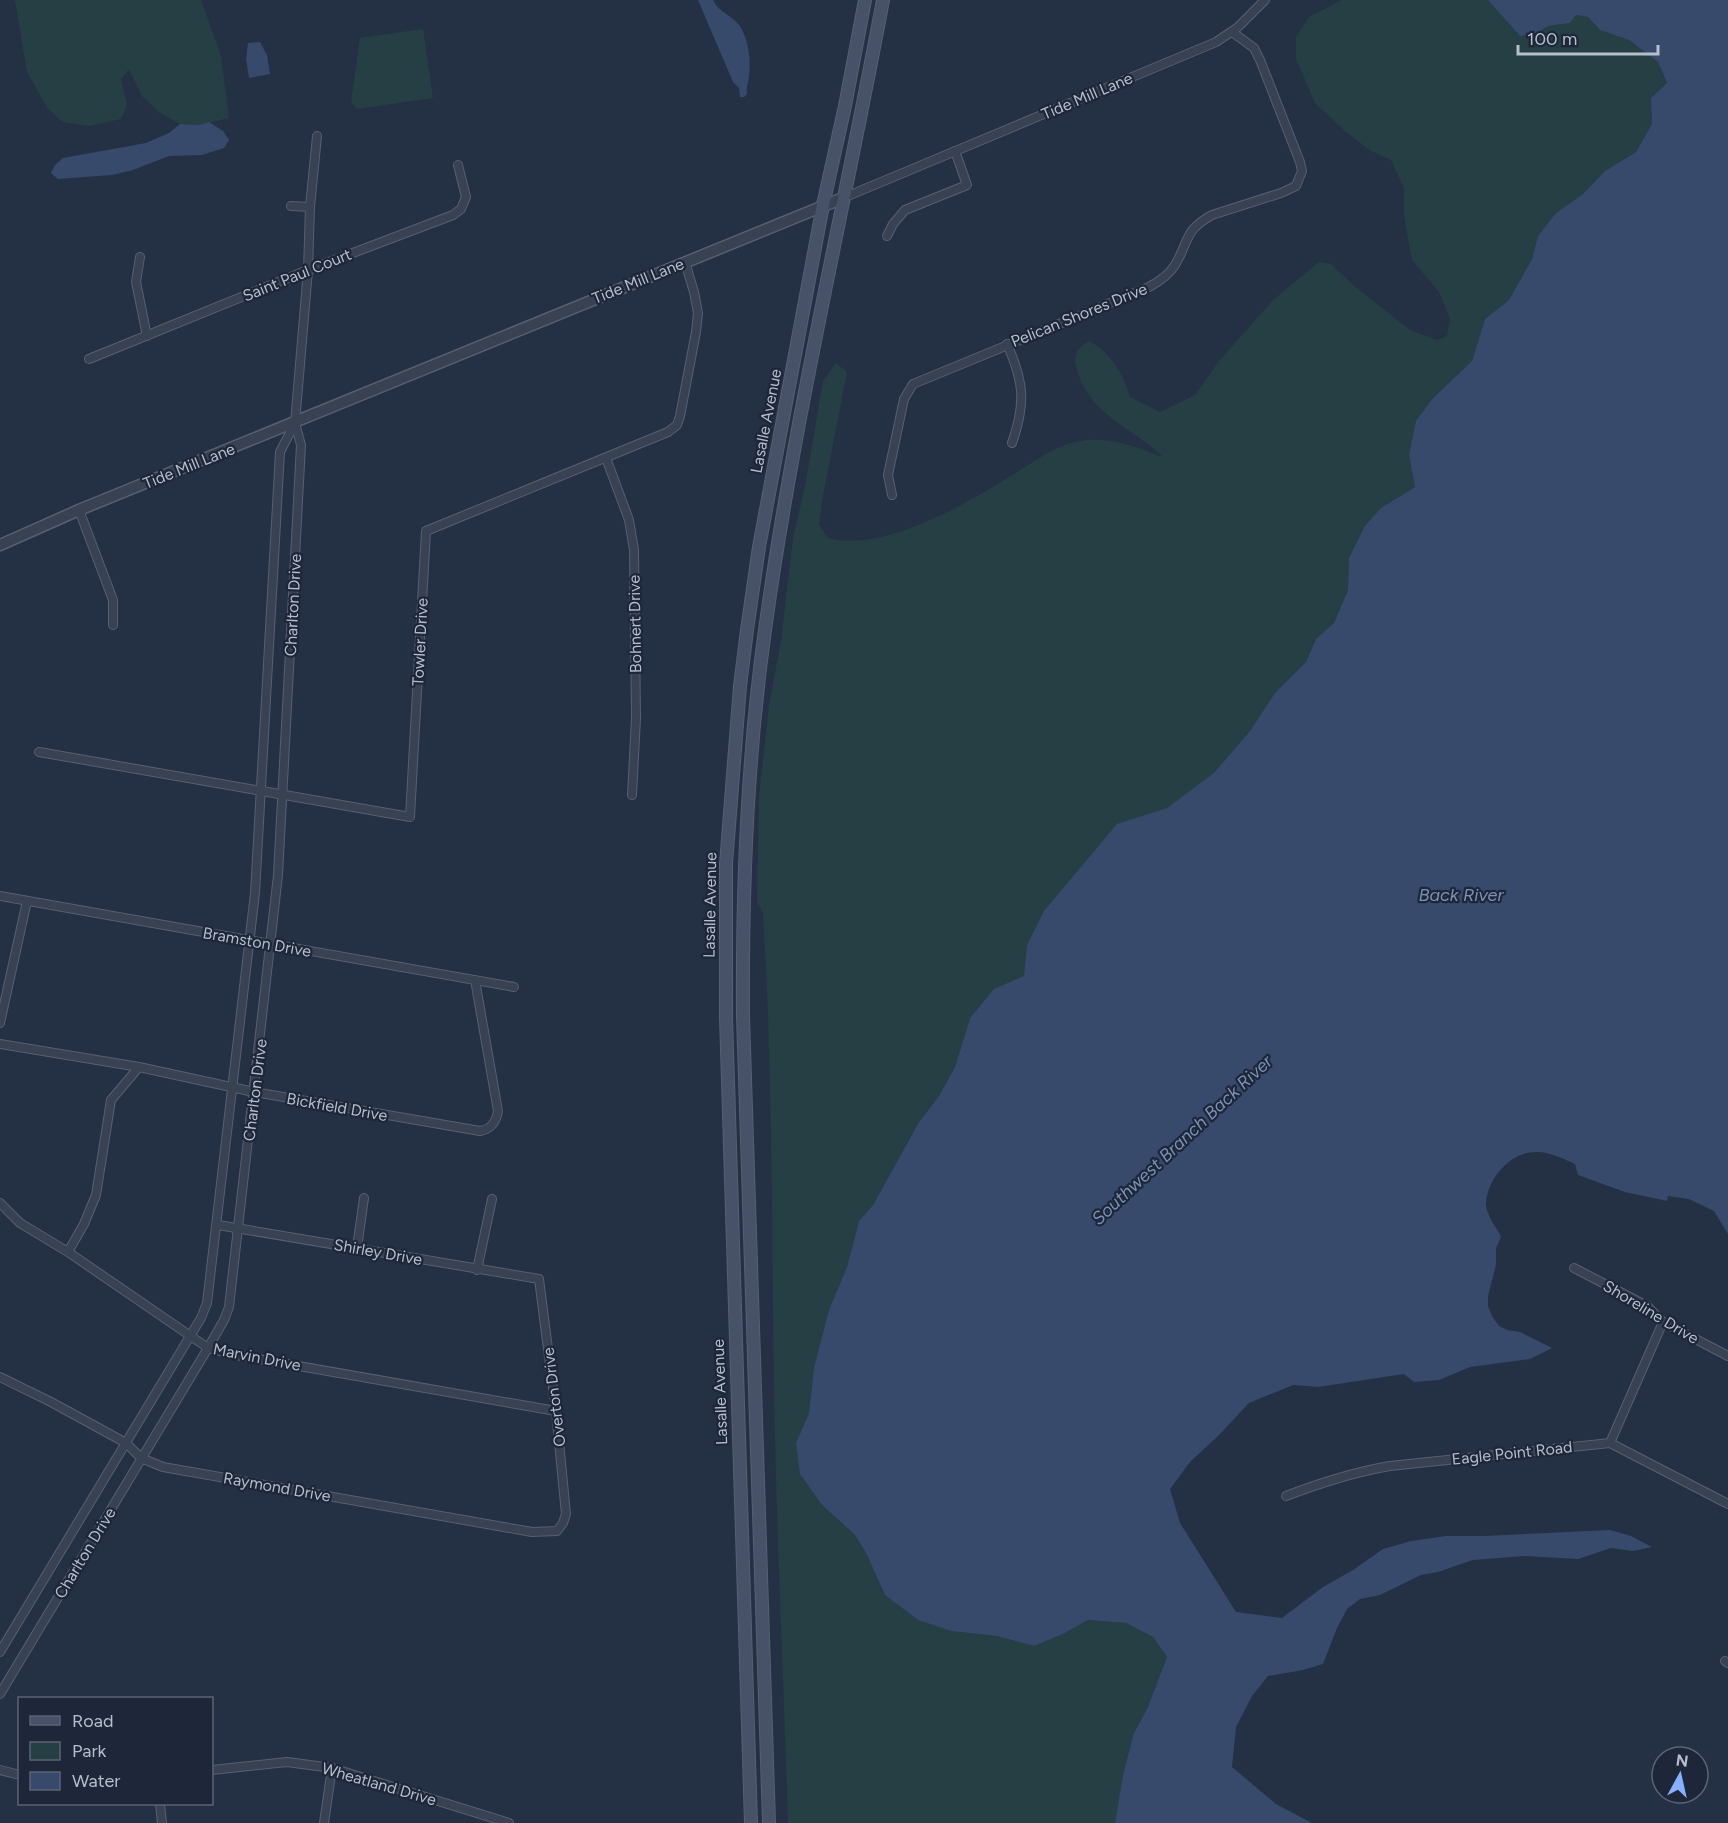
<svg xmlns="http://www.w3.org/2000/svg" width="1728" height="1823" font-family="Figtree,sans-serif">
<rect width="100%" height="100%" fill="#243044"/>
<g fill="#263f45">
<path d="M15 0H201L221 56 229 118 199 125 180 124 160 113 142 96 129 69 121 79 127 105 121 119 89 126 63 122 48 109 27 72Z"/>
<path d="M1342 0H1488L1520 36 1536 34 1548 26 1570 23 1576 15 1588 17 1600 30 1629 40 1658 62 1667 83 1651 98 1652 124 1636 152 1605 171 1583 194 1555 214 1538 236 1532 259 1509 300 1485 319 1472 361 1433 398 1409 455 1415 487 1381 508 1349 558 1348 590 1334 623 1316 639 1306 662 1275 693 1250 731 1214 774 1167 808 1117 825 1027 945 1025 976 994 989 970 1018 955 1067 939 1096 919 1122 873 1205 859 1221 847 1267 829 1310 814 1366 809 1413 796 1443 823 1506 855 1535 866 1553 885 1595 918 1620 951 1631 997 1636 1034 1646 1063 1634 1088 1620 1126 1623 1153 1637 1167 1657 1147 1709 1134 1733 1123 1775 1115 1823H788C784 1695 778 1567 775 1439 771 1263 774 1088 763 913L757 902 759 797 769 705 781 641 793 538 805 486 823 381 836 363 847 372 822 501 819 525 828 538C884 553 967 503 1014 474 1037 460 1060 442 1088 440 1115 438 1138 448 1163 457 1132 427 1088 415 1076 367 1073 355 1078 347 1089 341 1111 353 1123 373 1130 397L1160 412 1195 395 1219 361 1273 300 1319 262 1331 264 1353 285 1410 330 1437 340 1447 336 1450 319 1439 292 1412 260 1404 216V188L1391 160 1371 151 1346 132 1315 103 1296 59V37L1309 17Z"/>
<path d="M423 29 433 98 357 109 351 102 360 38Z"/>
</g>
<g fill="#374a6c">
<path d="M698 0H713C719 13 732 15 740 26 749 41 751 60 749 77 748 84 746 87 747 94L744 97H740L739 88 733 82Z"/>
<path d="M1488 0H1728V1234L1714 1211 1689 1199 1668 1196 1667 1201 1625 1192 1578 1175 1575 1164C1564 1159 1552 1153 1539 1152 1512 1150 1488 1177 1486 1203 1485 1213 1497 1228 1501 1237L1496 1248V1265L1488 1296V1306L1492 1316 1499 1326 1507 1330 1520 1332 1552 1348 1530 1359 1470 1367 1439 1380 1414 1382 1404 1374 1318 1387 1293 1385 1249 1403 1218 1436 1190 1462 1170 1489 1180 1523 1236 1612 1282 1618 1323 1587 1353 1570 1383 1549 1411 1541 1446 1536H1483L1610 1530 1631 1536 1652 1547 1633 1551 1611 1548 1578 1559 1524 1556 1473 1560 1438 1572 1421 1575 1380 1595 1360 1599 1347 1609 1337 1628 1323 1664 1303 1670 1268 1676 1252 1696 1236 1727 1232 1767 1276 1804 1312 1823H1115L1123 1775 1134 1733 1147 1709 1167 1657 1153 1637 1126 1623 1088 1620 1063 1634 1034 1646 997 1636 951 1631 918 1620 885 1595 866 1553 855 1535 823 1506 800 1474 796 1443 809 1413 814 1367 829 1310 847 1267 859 1221 873 1205 919 1122 939 1096 955 1067 970 1018 994 989 1024 976 1027 945 1044 911 1117 824 1167 808 1214 773 1250 731 1275 693 1306 662 1316 639 1334 623 1348 590 1349 558 1365 526 1381 508 1415 487 1409 455 1416 421 1433 398 1472 361 1485 319 1509 300 1532 259 1538 236 1555 214 1583 194 1605 171 1636 152 1652 124 1651 98 1667 83 1658 62 1629 40 1600 30 1588 17 1576 15 1570 23 1548 26 1536 34 1520 36Z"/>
<path d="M260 42 267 55 270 74 249 78 246 59 248 43Z"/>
<path d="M209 122 223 131 229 140 224 148 202 155 169 156 133 170 112 175 58 179 51 173 55 165 63 158 146 143 169 133 180 124 199 125Z"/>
</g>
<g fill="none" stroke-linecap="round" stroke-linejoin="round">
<g stroke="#576071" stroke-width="10">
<g id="minor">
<path d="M843 198 1216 42 1237 28 1265 0"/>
<path d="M291 206 310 207"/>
<path d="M887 236 893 224 905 210 967 185 955 151"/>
<path d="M140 257 136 282 147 336"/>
<path d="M1007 344C1024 382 1026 403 1012 443"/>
<path d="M89 359 308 270 453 215 461 209 466 197 458 165"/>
<path d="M606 458 629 520 634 550 636 718 632 795"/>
<path d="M892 495 888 475 904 399 913 384 1149 287C1160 281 1169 275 1175 265 1189 242 1184 230 1212 215L1281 193 1296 186 1302 171 1300 162 1260 60 1254 48 1232 32"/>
<path d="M79 510 113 600V625"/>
<path d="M39 752 410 817 426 531 668 432 677 425 680 416 696 332 698 313 694 292 685 262"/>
<path d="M0 896 514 987"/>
<path d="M0 1023 27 901"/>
<path d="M0 1044 139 1067 254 1092 480 1131C491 1129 496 1123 498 1111L475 980"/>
<path d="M0 1203 20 1223 68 1252 208 1348 230 1354 556 1411"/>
<path d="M357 1248 364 1198"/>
<path d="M68 1252 84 1224 96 1195 111 1100 139 1067"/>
<path d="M1574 1268 1647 1306 1663 1322 1728 1356"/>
<path d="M477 1270 492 1199"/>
<path d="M0 1377 51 1402 126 1443 141 1458 163 1467 532 1532 557 1531 563 1523 566 1514 556 1411 539 1279 218 1225"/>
<path d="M1610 1443 1728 1504"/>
<path d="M1610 1443 1663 1322"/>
<path d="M1286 1496C1320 1483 1354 1472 1390 1466L1610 1443"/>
<path d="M0 1652 201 1318 207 1303 255 893 280 452 295 423"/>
<path d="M1725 1661 1728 1663"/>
<path d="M0 1694 208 1348 224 1320 229 1307 278 875 301 445 295 423 308 270 310 207 317 136"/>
<path d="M0 1770 20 1775"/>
<path d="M212 1770 287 1762 332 1768 509 1823"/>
<path d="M160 1804 162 1823"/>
<path d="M324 1823 332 1768"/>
</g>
</g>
<g stroke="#576071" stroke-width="13">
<path id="tertiary" d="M0 545 79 510 843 198"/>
</g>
<g stroke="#576071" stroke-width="14">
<g id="secondary">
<path d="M751 1823 726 1017V864L740 686 747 630 759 547 823 205 845 106 865 0"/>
<path d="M769 1823 743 1016C742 887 747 758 765 630 794 418 844 210 883 0"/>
</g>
</g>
<use href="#minor" stroke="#394253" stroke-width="8"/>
<use href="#tertiary" stroke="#394253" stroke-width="10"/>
<use href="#secondary" stroke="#475167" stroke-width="12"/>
</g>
<g text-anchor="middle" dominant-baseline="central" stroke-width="4.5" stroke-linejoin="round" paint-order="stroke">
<g font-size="16" fill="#b6becd" stroke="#1e2739">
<text transform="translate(1087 96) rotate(-23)">Tide Mill Lane</text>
<text transform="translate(297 275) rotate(-22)">Saint Paul Court</text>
<text transform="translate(638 281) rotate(-22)">Tide Mill Lane</text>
<text transform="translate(1079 315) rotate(-22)">Pelican Shores Drive</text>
<text transform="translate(766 421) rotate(-79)">Lasalle Avenue</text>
<text transform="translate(189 466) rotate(-22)">Tide Mill Lane</text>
<text transform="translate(293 605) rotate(-87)">Charlton Drive</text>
<text transform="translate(635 624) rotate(-91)">Bohnert Drive</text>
<text transform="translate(420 642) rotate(-87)">Towler Drive</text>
<text transform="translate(710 905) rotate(-89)">Lasalle Avenue</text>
<text transform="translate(257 942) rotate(10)">Bramston Drive</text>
<text transform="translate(255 1090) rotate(-83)">Charlton Drive</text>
<text transform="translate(337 1107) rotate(10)">Bickfield Drive</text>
<text transform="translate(378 1252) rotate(10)">Shirley Drive</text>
<text transform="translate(1651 1312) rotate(31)">Shoreline Drive</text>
<text transform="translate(257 1357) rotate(11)">Marvin Drive</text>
<text transform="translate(720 1392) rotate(-92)">Lasalle Avenue</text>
<text transform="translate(554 1397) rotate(-97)">Overton Drive</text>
<text transform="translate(1512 1453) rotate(-6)">Eagle Point Road</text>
<text transform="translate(277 1487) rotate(10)">Raymond Drive</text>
<text transform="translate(85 1553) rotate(-59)">Charlton Drive</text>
<text transform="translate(379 1784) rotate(16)">Wheatland Drive</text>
</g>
<g font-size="18" font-style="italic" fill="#7c91b6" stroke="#1e2739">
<text x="1461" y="895">Back River</text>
<text transform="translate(1182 1140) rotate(-43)">Southwest Branch Back River</text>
</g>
</g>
<rect x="18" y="1697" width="195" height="108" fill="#1e2739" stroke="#5b6374" stroke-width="1.5"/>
<rect x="30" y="1716" width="30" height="9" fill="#475167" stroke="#5b6374" stroke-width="1.5"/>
<text x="72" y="1727" font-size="18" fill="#b6becd">Road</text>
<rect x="30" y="1742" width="30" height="18" fill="#263f45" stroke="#5b6374" stroke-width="1.5"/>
<text x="72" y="1757" font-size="18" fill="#b6becd">Park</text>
<rect x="30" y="1772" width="30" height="18" fill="#374a6c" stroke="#5b6374" stroke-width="1.5"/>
<text x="72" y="1787" font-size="18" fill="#b6becd">Water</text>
<g transform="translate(1680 1775) rotate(8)"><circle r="28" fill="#1e2739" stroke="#5b6374" stroke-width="1.5"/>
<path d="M0-4.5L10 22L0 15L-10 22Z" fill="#89afff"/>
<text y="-9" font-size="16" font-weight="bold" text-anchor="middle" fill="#b6becd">N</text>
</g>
<path d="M1518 45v9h140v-9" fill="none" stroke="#b6becd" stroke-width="3"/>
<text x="1527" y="45" font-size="18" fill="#b6becd" stroke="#1e2739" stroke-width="4.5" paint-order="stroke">100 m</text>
</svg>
